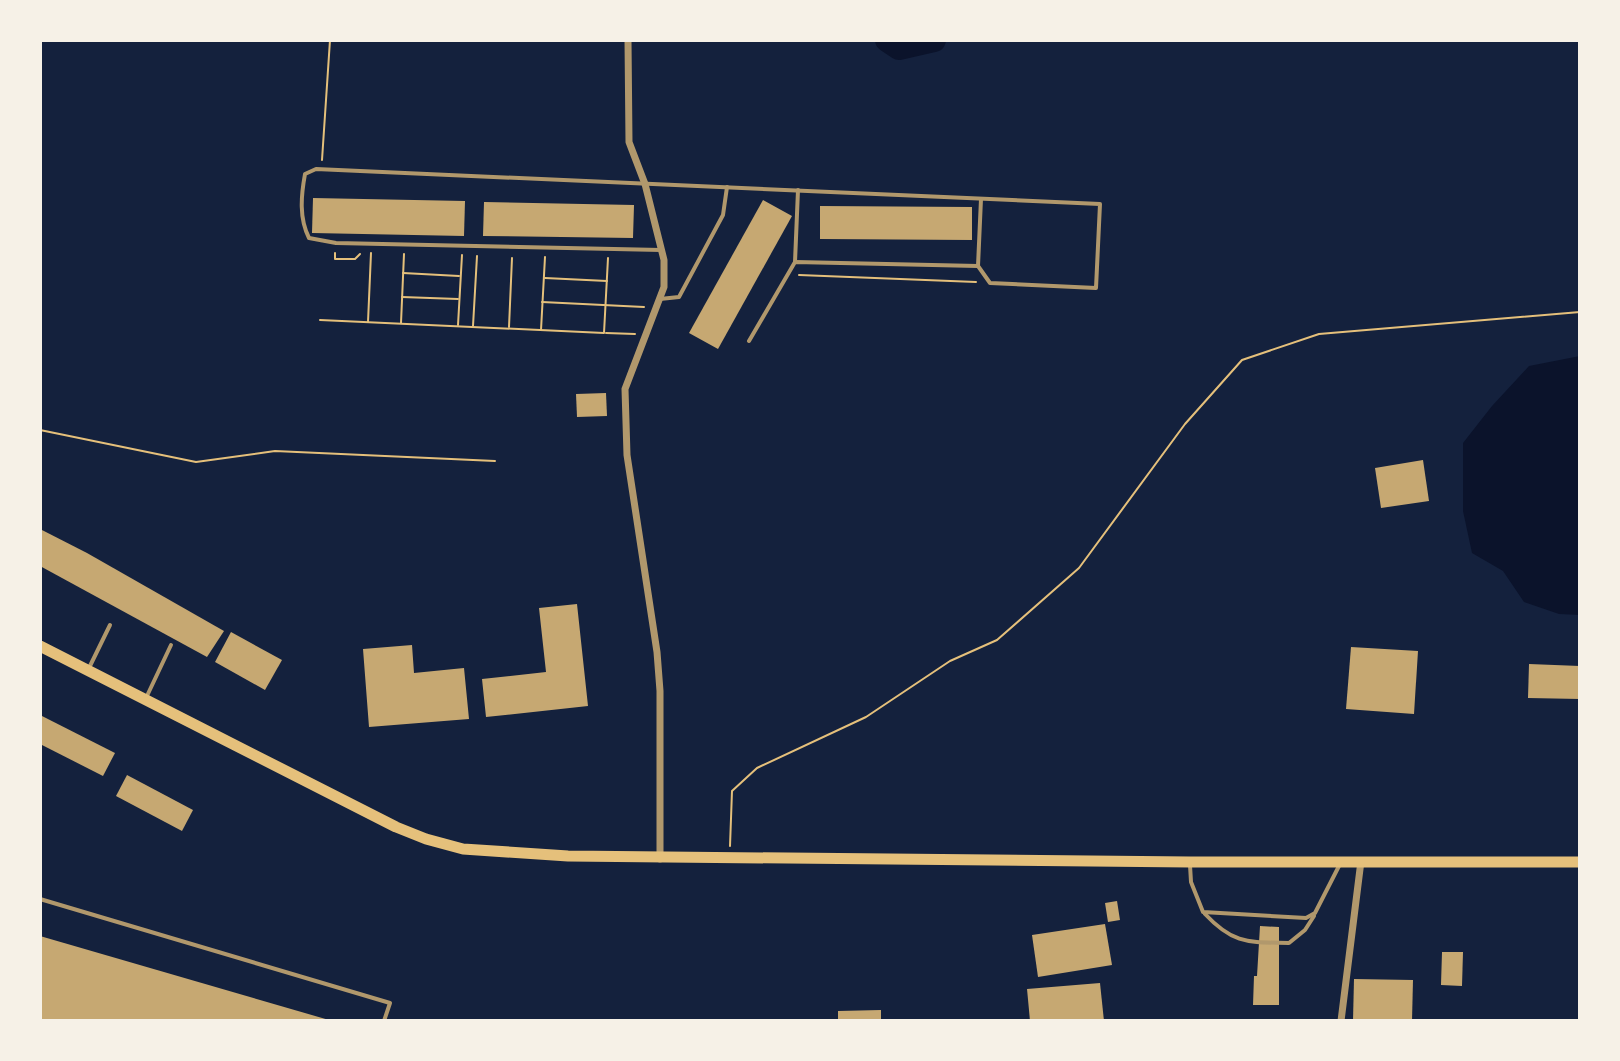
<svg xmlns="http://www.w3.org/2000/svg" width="1620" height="1061" font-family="Commissioner,sans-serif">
<rect width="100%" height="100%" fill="#14213d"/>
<path fill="#0b132b" d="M1580 356V615L1559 614 1524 602 1503 571 1472 553 1463 511V443L1492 406 1529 366Z"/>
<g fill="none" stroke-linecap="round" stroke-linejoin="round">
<path stroke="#0b132b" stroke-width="24" d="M887 40 899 48 934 40"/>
</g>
<g fill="#c6a872">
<path d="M313 198 465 201 464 236 312 233Z"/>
<path d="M763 200 792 216 718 349 689 333Z"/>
<path d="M484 202 634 205 633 238 483 236Z"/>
<path d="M820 206 972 207V240L820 239Z"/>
<path d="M606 393 607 416 577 417 576 394Z"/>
<path d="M1423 460 1429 501 1381 508 1375 468Z"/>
<path d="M40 529 87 553 224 631 207 657 40 566Z"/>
<path d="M577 604 588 706 486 717 482 679 546 672 539 608Z"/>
<path d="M231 632 282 660 265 690 215 662Z"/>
<path d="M412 645 414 673 464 668 469 719 369 727 363 649Z"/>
<path d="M1351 647 1418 651 1414 714 1346 709Z"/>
<path d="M1529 664 1580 666V699L1528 698Z"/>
<path d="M40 715 115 753 103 776 40 744Z"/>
<path d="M127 775 193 810 182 831 116 796Z"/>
<path d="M1117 901 1120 920 1108 922 1105 903Z"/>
<path d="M1105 924 1112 965 1038 977 1032 935Z"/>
<path d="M1260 926 1279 927V1005H1253L1254 976H1257Z"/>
<path d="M40 936 329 1020V1021H40Z"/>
<path d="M1442 952H1463L1462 986 1441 985Z"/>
<path d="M1354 979 1413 980 1412 1021H1353Z"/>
<path d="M1100 983 1104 1021H1030L1027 989Z"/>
<path d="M881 1010V1021H838V1011Z"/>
</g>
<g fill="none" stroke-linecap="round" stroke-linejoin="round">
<g stroke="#e5c07b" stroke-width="2">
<path d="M322 160 330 40"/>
<path d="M335 253V259H355L360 254"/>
<path d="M403 273 459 276"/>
<path d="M799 275 976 282"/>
<path d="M545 278 607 281"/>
<path d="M402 297 458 299"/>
<path d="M542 302 644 307"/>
<path d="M320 320 604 333 608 258"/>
<path d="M368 322 371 253"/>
<path d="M401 323 404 254"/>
<path d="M458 325 462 255"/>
<path d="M473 326 477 256"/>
<path d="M509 327 512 258"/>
<path d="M541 330 545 257"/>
<path d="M606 333 635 334"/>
<path d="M40 430 196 462 275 451 495 461"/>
<path d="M730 846 732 791 757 768 866 717 950 661 997 640 1079 568 1185 424 1242 360 1319 334 1580 312"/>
</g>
<g stroke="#b1986c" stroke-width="4">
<path d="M661 250 336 243 309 238C299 218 301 196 305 174L316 169 1100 204 1096 288 990 283 978 266 795 262 749 341"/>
<path d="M795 262 798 190"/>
<path d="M978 266 981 199"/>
<path d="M660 299 679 297 723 215 727 187"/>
<path d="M89 668 110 625"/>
<path d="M146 698 171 645"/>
<path d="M1190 865 1191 882 1203 912 1306 918 1315 913 1340 864"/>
<path d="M40 899 390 1003 384 1021"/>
<path d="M1205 914C1234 945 1249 942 1289 943L1305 930 1314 916"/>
</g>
<g stroke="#b1986c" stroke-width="7">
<path d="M628 40 629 142 645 184 664 260V287L625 389 627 455 657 652 660 691V859"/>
<path d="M1341 1021 1361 861"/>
</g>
<path stroke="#e5c07b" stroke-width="11" d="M40 646 396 827 426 839 463 849 568 856 1190 862H1580"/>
</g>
<rect width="1620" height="1061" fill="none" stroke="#f6f1e7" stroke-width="84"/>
</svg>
